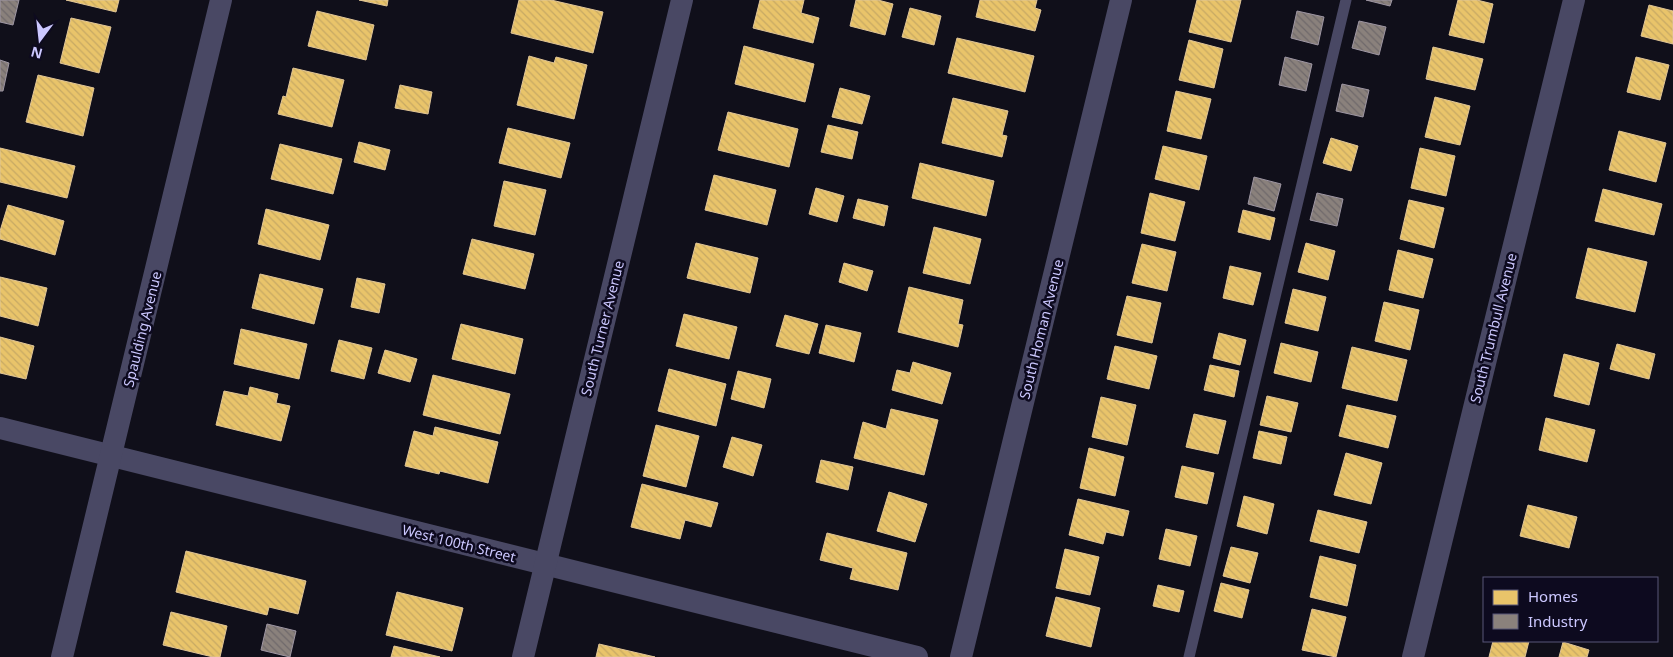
<svg xmlns="http://www.w3.org/2000/svg" width="1673" height="657" font-family="'Noto Sans',sans-serif">
<defs>
<pattern id="homes-back-hatch" width="6" height="6" patternUnits="userSpaceOnUse" patternTransform="scale(1.25)"><rect width="6" height="6" fill="#e9c46a"/><path d="M-1 5l2 2M0 0l6 6M5-1l2 2" fill="none" stroke="#c7a964"/></pattern>
<pattern id="industry-back-hatch" width="6" height="6" patternUnits="userSpaceOnUse" patternTransform="scale(1.25)"><rect width="6" height="6" fill="#8a817c"/><path d="M-1 5l2 2M0 0l6 6M5-1l2 2" fill="none" stroke="#6f696b"/></pattern>
</defs>
<rect width="100%" height="100%" fill="#100f1a"/>
<g fill="url(#homes-back-hatch)" stroke="#e0c597">
<path d="M66 0H119L116 12Z"/>
<path d="M359 0H388L387 6Z"/>
<path d="M519 0H551L603 12 593 53 511 33Z"/>
<path d="M760 0H804L801 13 819 18 813 43 753 28Z"/>
<path d="M856 0H878L893 4 885 35 850 26Z"/>
<path d="M980 0H1037L1035 8 1041 10 1035 31 976 17Z"/>
<path d="M1197 0H1241L1231 42 1189 32Z"/>
<path d="M1458 0H1477L1493 4 1484 43 1449 35Z"/>
<path d="M1649 5 1673 11V44L1641 36Z"/>
<path d="M910 8 941 16 934 45 902 37Z"/>
<path d="M317 11 374 25 366 60 308 46Z"/>
<path d="M71 18 111 27 99 73 60 63Z"/>
<path d="M957 38 1034 56 1025 92 948 73Z"/>
<path d="M1189 40 1223 49 1214 88 1179 80Z"/>
<path d="M744 46 814 64 805 102 735 84Z"/>
<path d="M1433 47 1483 59 1475 90 1426 79Z"/>
<path d="M529 56 554 63 556 57 587 65 574 119 517 105Z"/>
<path d="M1636 57 1669 65 1660 100 1627 92Z"/>
<path d="M293 68 344 80 332 127 278 114 283 96 286 97Z"/>
<path d="M38 75 94 88 83 136 26 122Z"/>
<path d="M400 85 432 92 428 114 395 108Z"/>
<path d="M840 88 870 96 862 124 832 117Z"/>
<path d="M1176 91 1211 99 1201 139 1167 131Z"/>
<path d="M1435 97 1470 106 1460 145 1425 137Z"/>
<path d="M953 98 1008 111 1002 135 1007 136 1002 157 942 143Z"/>
<path d="M728 112 798 129 789 167 718 150Z"/>
<path d="M828 125 858 132 852 159 821 152Z"/>
<path d="M508 128 570 143 561 178 499 163Z"/>
<path d="M1619 131 1666 143 1656 182 1609 170Z"/>
<path d="M1331 138 1358 146 1351 171 1323 163Z"/>
<path d="M359 142 390 150 385 170 354 162Z"/>
<path d="M280 144 342 159 333 194 271 179Z"/>
<path d="M1163 146 1207 156 1199 190 1155 179Z"/>
<path d="M0 148 75 166 67 198 0 182Z"/>
<path d="M1420 148 1455 156 1446 196 1411 188Z"/>
<path d="M920 163 994 181 986 216 912 198Z"/>
<path d="M714 175 776 190 767 225 705 210Z"/>
<path d="M504 181 546 190 535 235 494 226Z"/>
<path d="M816 188 844 196 837 222 809 214Z"/>
<path d="M1603 189 1662 204 1654 235 1595 221Z"/>
<path d="M1150 193 1185 202 1175 241 1141 233Z"/>
<path d="M858 199 888 206 884 226 853 218Z"/>
<path d="M1409 200 1444 208 1434 248 1400 239Z"/>
<path d="M8 205 64 221 55 255 0 239V231Z"/>
<path d="M266 209 329 225 320 260 258 244Z"/>
<path d="M1243 210 1275 218 1270 240 1238 232Z"/>
<path d="M934 227 981 239 970 284 923 273Z"/>
<path d="M472 239 534 254 525 289 463 274Z"/>
<path d="M696 243 758 258 750 293 687 278Z"/>
<path d="M1306 243 1335 251 1328 280 1298 272Z"/>
<path d="M1142 244 1176 252 1167 291 1132 283Z"/>
<path d="M1588 248 1647 262 1635 312 1576 298Z"/>
<path d="M1398 250 1433 259 1423 298 1389 290Z"/>
<path d="M844 263 873 271 867 291 839 282Z"/>
<path d="M1230 266 1261 273 1253 305 1223 298Z"/>
<path d="M260 274 323 289 314 324 252 308Z"/>
<path d="M0 277 47 288 38 326 0 316Z"/>
<path d="M357 278 385 284 379 313 351 307Z"/>
<path d="M909 287 963 300 958 324 963 325 958 347 898 332Z"/>
<path d="M1293 289 1326 297 1318 331 1285 323Z"/>
<path d="M1127 296 1161 303 1152 343 1117 335Z"/>
<path d="M1384 302 1419 310 1410 350 1375 341Z"/>
<path d="M684 314 737 327 729 359 676 346Z"/>
<path d="M785 315 818 324 809 354 776 346Z"/>
<path d="M461 324 523 339 515 374 452 359Z"/>
<path d="M826 325 861 333 854 362 819 353Z"/>
<path d="M241 329 307 344 299 379 234 364Z"/>
<path d="M1219 333 1246 340 1240 365 1213 358Z"/>
<path d="M0 337 34 346 26 379 0 373Z"/>
<path d="M339 340 372 348 364 379 331 371Z"/>
<path d="M1281 343 1318 352 1311 382 1274 373Z"/>
<path d="M1617 344 1655 354 1649 379 1610 369Z"/>
<path d="M1115 346 1157 356 1149 389 1107 379Z"/>
<path d="M1352 347 1407 360 1397 401 1342 388Z"/>
<path d="M385 350 417 359 410 382 378 373Z"/>
<path d="M1564 354 1599 363 1589 405 1554 396Z"/>
<path d="M913 362 951 373 942 404 892 390 897 370 910 373Z"/>
<path d="M1210 365 1239 371 1234 397 1204 390Z"/>
<path d="M669 369 726 384 716 426 658 411Z"/>
<path d="M738 371 771 379 764 408 731 399Z"/>
<path d="M433 375 510 394 500 434 423 415Z"/>
<path d="M250 387 278 394 276 403 290 406 281 441 216 425 224 391 248 396Z"/>
<path d="M1267 396 1298 403 1291 432 1260 425Z"/>
<path d="M1101 397 1136 405 1127 445 1092 437Z"/>
<path d="M1347 405 1396 416 1388 448 1339 436Z"/>
<path d="M891 409 938 420 924 475 854 458 863 422 886 429Z"/>
<path d="M1194 414 1226 421 1218 454 1186 447Z"/>
<path d="M1546 418 1595 430 1587 462 1539 450Z"/>
<path d="M656 425 699 436 686 487 643 476Z"/>
<path d="M435 427 498 442 488 483 440 471 439 474 405 466 414 431 433 436Z"/>
<path d="M1259 431 1287 437 1281 464 1253 458Z"/>
<path d="M732 437 762 445 753 476 723 467Z"/>
<path d="M1089 448 1124 457 1115 496 1080 488Z"/>
<path d="M1346 453 1382 463 1371 504 1334 495Z"/>
<path d="M821 460 853 467 848 490 816 482Z"/>
<path d="M1182 466 1214 473 1207 504 1175 497Z"/>
<path d="M642 484 718 503 711 527 685 520 680 539 631 527Z"/>
<path d="M889 492 927 504 915 542 877 531Z"/>
<path d="M1244 496 1274 504 1267 534 1237 526Z"/>
<path d="M1078 499 1129 511 1123 536 1106 532 1103 544 1069 535Z"/>
<path d="M1528 505 1577 517 1569 548 1520 536Z"/>
<path d="M1318 510 1367 522 1359 553 1310 541Z"/>
<path d="M1166 529 1197 536 1190 566 1159 559Z"/>
<path d="M827 533 907 553 898 590 850 579 853 568 820 560Z"/>
<path d="M1231 547 1258 553 1250 583 1223 576Z"/>
<path d="M1065 549 1099 557 1090 595 1056 588Z"/>
<path d="M186 551 306 581 298 614 269 607 267 615 176 592Z"/>
<path d="M1320 556 1356 565 1347 606 1310 597Z"/>
<path d="M1221 583 1249 590 1242 618 1214 611Z"/>
<path d="M1158 585 1184 591 1179 612 1153 606Z"/>
<path d="M397 592 463 608 452 651 386 635Z"/>
<path d="M1056 597 1100 608 1091 647 1046 636Z"/>
<path d="M1312 609 1346 617 1336 657 1302 650Z"/>
<path d="M171 612 227 626 220 657H213L163 645Z"/>
<path d="M1493 641H1529L1525 657H1489Z"/>
<path d="M1563 642 1589 650 1587 657H1559Z"/>
<path d="M599 644 655 657H596Z"/>
<path d="M394 646 440 657H391Z"/>
</g>
<g fill="url(#industry-back-hatch)" stroke="#9e96a3">
<path d="M0 0H19L13 25 0 22Z"/>
<path d="M1366 0H1392L1390 6Z"/>
<path d="M1297 11 1324 17 1318 45 1291 38Z"/>
<path d="M1359 21 1386 27 1379 55 1352 48Z"/>
<path d="M1285 57 1312 64 1306 91 1279 85Z"/>
<path d="M0 60 9 63 3 91H0Z"/>
<path d="M1342 84 1369 90 1363 117 1336 111Z"/>
<path d="M1254 177 1281 184 1274 211 1248 204Z"/>
<path d="M1317 193 1343 199 1337 226 1310 220Z"/>
<path d="M267 624 296 631 290 657 261 650Z"/>
</g>
<g fill="none" stroke-linecap="round" stroke-linejoin="round">
<path stroke="#494864" stroke-width="11" d="M1189 657 1346 0"/>
<g stroke="#494864" stroke-width="22">
<path d="M0 428 917 657"/>
<path d="M62 657 221 0"/>
<path d="M523 657 682 0"/>
<path d="M961 657 1121 0"/>
<path d="M1413 657 1574 0"/>
</g>
</g>
<g text-anchor="middle" dominant-baseline="central" stroke-width="5" stroke-linejoin="round" paint-order="stroke">
<g font-size="14" fill="#ccc8ff" stroke="#0d0a1f">
<text transform="translate(602 328) rotate(-76)">South Turner Avenue</text>
<text transform="translate(1493 328) rotate(-76)">South Trumbull Avenue</text>
<text transform="translate(142 329) rotate(-76)">Spaulding Avenue</text>
<text transform="translate(1041 329) rotate(-76)">South Homan Avenue</text>
<text transform="translate(459 543) rotate(14)">West 100th Street</text>
</g>
</g>
<rect x="1483" y="577" width="175" height="65" fill="#0d0a1f" stroke="#595679"/>
<rect x="1493" y="590" width="25" height="15" fill="#e9c46a" stroke="#595679"/>
<text x="1528" y="602" font-size="15" fill="#ccc8ff">Homes</text>
<rect x="1493" y="614" width="25" height="15" fill="#8a817c" stroke="#595679"/>
<text x="1528" y="627" font-size="15" fill="#ccc8ff">Industry</text>
<g transform="translate(40 40) rotate(195)" stroke="#0d0a1f" stroke-width="4" paint-order="stroke">
<path d="M0-4L9 19L0 12L-9 19Z" fill="#ccc8ff"/>
<text y="-8" font-size="14" font-weight="bold" text-anchor="middle" fill="#ccc8ff">N</text>
</g>
</svg>
